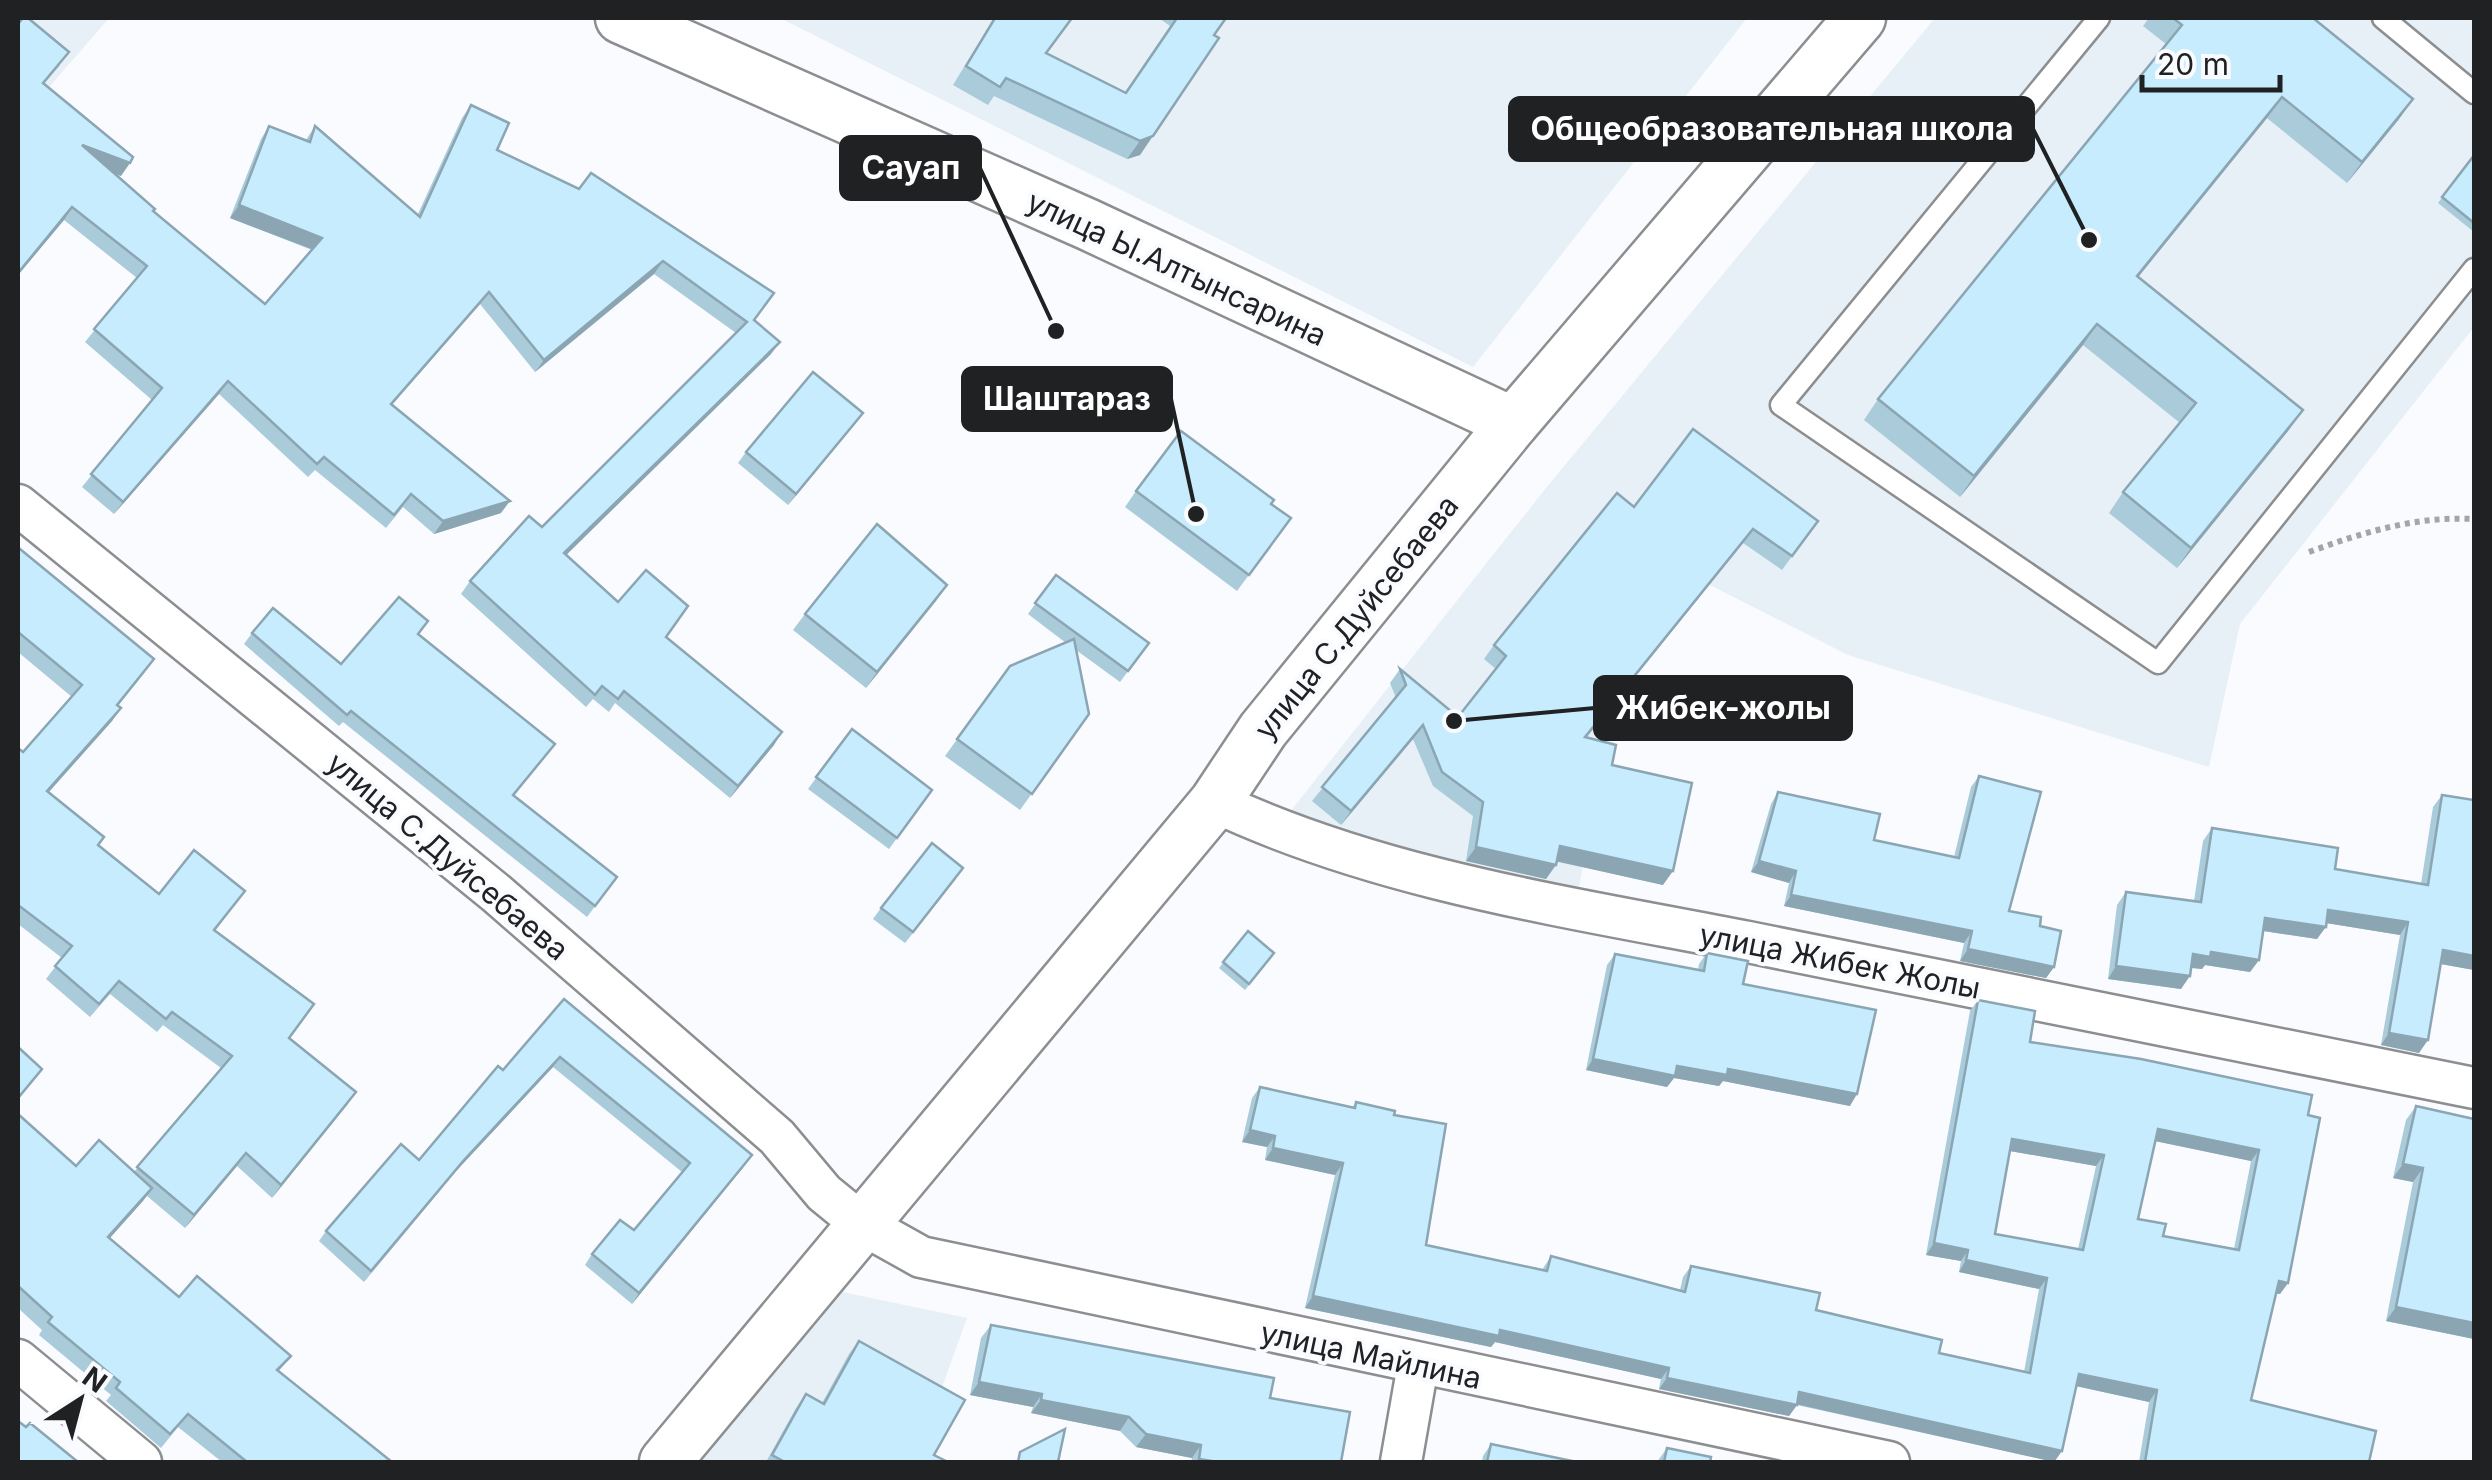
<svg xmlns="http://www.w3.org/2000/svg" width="2492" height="1480" font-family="Inter,sans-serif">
<rect width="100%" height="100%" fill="#f9fbfe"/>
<g fill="#e7eff7">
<path d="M18 18H109L18 123Z"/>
<path d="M780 18H1747L1473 367Z"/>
<path d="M1935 18H2474V327L2240 624 2209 767 1848 655 1694 577 1615 695 1578 892 1282 822 1546 488Z"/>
<path d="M823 1288 967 1318 915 1462H688Z"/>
</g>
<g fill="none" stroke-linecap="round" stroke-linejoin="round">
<g stroke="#8c8e90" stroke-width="25">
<g id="service">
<path d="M2099 18 1781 405 2158 663 2474 269"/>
<path d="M2383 18 2474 93"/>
</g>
</g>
<g stroke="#8c8e90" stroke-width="45">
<g id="minor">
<path d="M18 505 496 893 777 1137 824 1193 862 1224 921 1257 1889 1462"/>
<path d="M1215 802C1381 880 1569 907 1748 942 1990 991 2232 1039 2474 1088"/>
<path d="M18 1360 141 1462"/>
<path d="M1401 1462 1418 1365"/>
</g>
</g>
<g stroke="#8c8e90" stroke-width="55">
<g id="tertiary">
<path d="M621 18 1087 224 1513 423"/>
<path d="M665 1462 1215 802 1263 730 1513 423 1860 18"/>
</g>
</g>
<path stroke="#a4a5a7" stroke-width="6" stroke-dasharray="5 5" stroke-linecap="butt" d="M2309 552C2364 532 2416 516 2474 519"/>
<use href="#service" stroke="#fff" stroke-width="20"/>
<use href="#minor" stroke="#fff" stroke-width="40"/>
<use href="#tertiary" stroke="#fff" stroke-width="50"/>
</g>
<g fill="#aacbda" fill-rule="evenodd">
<path d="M994 18H1072L1046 53 1125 92 1170 26 1159 18H1227L1214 35 1140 155 1127 159 994 96 988 105 953 85Z"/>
<path d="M2149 18H2313L2413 99 2399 119 2347 183 2267 118 2138 277 2303 410 2288 431 2177 568 2109 513 2123 492 2180 423 2083 345 1960 497 1864 420 1878 399 2166 44 2143 26Z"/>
<path d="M18 24 60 65 44 84 121 176 115 174 153 211 265 304 312 250 230 218 261 139 269 126 306 140 315 126 417 216 462 118 471 105 497 150 754 320 771 354 566 555 618 602 666 637 774 745 730 798 615 703 609 712 593 699 586 707 461 594 470 581 542 527 736 333 654 274 535 372 480 304 392 405 501 513 434 534 403 507 386 528 315 470 308 477 219 394 114 514 82 487 152 400 85 342 137 278 64 220 18 275Z"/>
<path d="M2472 158 2474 160V232L2438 203Z"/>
<path d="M855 424 788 505 738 463 746 452Z"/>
<path d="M1136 491 1271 504 1291 518 1237 591 1125 507Z"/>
<path d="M1634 507 1818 521 1782 570 1743 543 1586 738 1612 765 1663 885 1557 861 1546 879 1466 861 1473 816 1433 786 1413 739 1341 825 1312 801 1396 698 1390 683 1400 669 1458 717 1496 669 1484 659 1494 645Z"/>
<path d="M18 552 145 672 118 706 121 708 112 721 49 792 99 845 159 894 245 891 215 931 289 1038 347 1105 272 1198 237 1166 185 1228 147 1196 110 1238 179 1297 291 1356 279 1371 392 1462H222L178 1427 161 1448 106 1401 111 1395 39 1335 42 1330 18 1308V1114L76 1166 134 1172 221 1068 163 1025 157 1032 110 994 90 1017 46 979 62 958 18 924V748L23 752 72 697 18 652Z"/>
<path d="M1056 575 1149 643 1120 682 1076 650 1089 714 1020 810 945 756 1010 666 1066 643 1028 614Z"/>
<path d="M947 585 866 688 793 630 805 614Z"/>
<path d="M252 633 341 664 419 634 547 755 514 796 617 877 587 917 343 722 339 726 244 644Z"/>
<path d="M852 729 932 790 889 849 808 789Z"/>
<path d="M1979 776 2009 911 2040 926 2054 967 2046 978 1960 961 1964 943 1784 906 1789 883 1751 872 1771 804 1778 792 1874 840 1954 857 1971 787Z"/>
<path d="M2442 795 2474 800V970L2441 964 2419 1053 2381 1045 2400 935 2326 923 2317 939 2263 931 2259 960 2250 972 2205 965 2202 969 2191 968 2181 989 2108 979 2117 905 2126 892 2194 901 2203 841 2212 828 2335 869 2421 884 2433 807Z"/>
<path d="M956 879 905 943 873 919 881 908Z"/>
<path d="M1248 931 1274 953 1245 990 1219 968Z"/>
<path d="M1707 953 1743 984 1850 1106 1723 1081 1719 1086 1674 1078 1667 1087 1586 1070 1607 965 1615 954 1698 970 1699 964Z"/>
<path d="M564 999 745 1165 632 1304 585 1265 592 1254 634 1230 682 1172 553 1067 457 1170 364 1282 319 1241 326 1231 419 1160 503 1070Z"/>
<path d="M1978 1000 2030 1042 2308 1115 2288 1283 2280 1294H2276L2251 1400 2369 1462H2139L2149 1402 2076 1386 2062 1451 2054 1462 1797 1405 1789 1416 1659 1389 1661 1379 1495 1342 1491 1347 1305 1308 1335 1175 1265 1160 1267 1147 1242 1142 1252 1098 1260 1087 1352 1108 1356 1102 1394 1115 1426 1245 1542 1270 1551 1256 1680 1290 1683 1277 1691 1266 1939 1353 2024 1372 2039 1289 1959 1272 1961 1261 1926 1255 1970 1011ZM2155 1141 2251 1161 2234 1249 2163 1236 2138 1219ZM2010 1151 2096 1166 2078 1249 1995 1234Z"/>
<path d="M2416 1106 2474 1339 2386 1321 2413 1182 2393 1178 2406 1120Z"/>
<path d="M991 1325 1270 1398 1341 1462H1191L1192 1458 1136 1447 1120 1431 1031 1413 1033 1407 970 1395 981 1338Z"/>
<path d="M859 1341 934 1455 948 1462H766L796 1408 806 1394 822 1403 849 1354Z"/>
<path d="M1491 1444 1577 1462H1482L1483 1456Z"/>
<path d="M1667 1448 1710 1462H1657Z"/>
</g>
<g fill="#8ba5b2">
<path d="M2282 97 2267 118 2122 297 2137 276Z"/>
<path d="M2413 99 2399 119 2347 183 2362 162Z"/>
<path d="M1153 136 1140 155 1127 159 1140 141Z"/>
<path d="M82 145 130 163 121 176 73 157Z"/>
<path d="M239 205 322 238 314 250 230 218Z"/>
<path d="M72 207 64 220 18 275V273Z"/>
<path d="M663 261 654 274 535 372 544 360Z"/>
<path d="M489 292 480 304 382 416 391 404Z"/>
<path d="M2097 324 2083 345 1960 497 1974 476Z"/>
<path d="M780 342 771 354 555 566 564 553Z"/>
<path d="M228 381 219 394 114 514 123 502Z"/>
<path d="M2303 410 2288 431 2177 568 2191 548Z"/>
<path d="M863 413 855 424 788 505 796 494Z"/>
<path d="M510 501 501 513 434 534 443 521Z"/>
<path d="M1753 529 1743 543 1575 751 1585 737Z"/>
<path d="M947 585 936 601 866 688 877 672Z"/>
<path d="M121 708 112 721 38 804 47 791Z"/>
<path d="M1423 725 1413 739 1341 825 1351 811Z"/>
<path d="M782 732 774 745 730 798 738 786Z"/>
<path d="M1560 846 1673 871 1663 885 1550 860Z"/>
<path d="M1476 847 1556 865 1546 879 1466 861Z"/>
<path d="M1759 861 1796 871 1789 883 1751 872Z"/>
<path d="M1791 895 1972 931 1964 943 1784 906Z"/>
<path d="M2328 910 2408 922 2400 935 2320 922Z"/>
<path d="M2265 918 2326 927 2317 939 2257 930Z"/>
<path d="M1968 949 2054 967 2046 978 1960 961Z"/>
<path d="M2443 950 2474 956V970L2435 963Z"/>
<path d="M2211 952 2259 960 2250 972 2205 965 2202 969 2184 967 2193 954Z"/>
<path d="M2116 966 2190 976 2181 989 2108 979Z"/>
<path d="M2389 1033 2428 1040 2419 1053 2381 1045Z"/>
<path d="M560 1057 553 1067 457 1170 364 1282 464 1160Z"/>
<path d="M1593 1059 1728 1069 1857 1094 1850 1106 1723 1081 1719 1086 1674 1078 1667 1087 1586 1070Z"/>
<path d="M356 1092 347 1105 272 1198 281 1185Z"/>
<path d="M2158 1129 2259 1150 2251 1161 2150 1140Z"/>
<path d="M1250 1130 1275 1136 1267 1147 1242 1142Z"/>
<path d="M2012 1139 2104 1155 2096 1166 2004 1150Z"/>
<path d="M1273 1148 1343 1163 1335 1175 1265 1160Z"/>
<path d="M246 1153 237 1166 185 1228 194 1215Z"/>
<path d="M752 1155 745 1165 632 1304 639 1293Z"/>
<path d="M2403 1164 2423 1168 2413 1182 2393 1178Z"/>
<path d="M152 1188 143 1201 99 1250 108 1237Z"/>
<path d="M1934 1243 1968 1250 1961 1261 1926 1255Z"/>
<path d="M1966 1260 2047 1278 2039 1289 1959 1272Z"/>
<path d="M2279 1281 2288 1283 2280 1294 2271 1293Z"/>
<path d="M1313 1296 1500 1330 1669 1368 1661 1379 1495 1342 1491 1347 1305 1308Z"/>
<path d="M2396 1307 2474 1323V1339L2386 1321Z"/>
<path d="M2079 1374 2157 1390 2149 1402 2071 1385Z"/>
<path d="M1667 1378 1797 1405 1789 1416 1659 1389Z"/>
<path d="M979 1382 1042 1394 1033 1407 970 1395Z"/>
<path d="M1799 1392 2062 1451 2054 1462 1791 1403Z"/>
<path d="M1041 1400 1129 1417 1120 1431 1031 1413Z"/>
<path d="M1146 1434 1201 1445 1192 1458 1136 1447Z"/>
</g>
<g fill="#c6ecfe" stroke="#8ba5b2" stroke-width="2.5" fill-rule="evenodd">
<path d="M23 18H28L69 52 43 83 133 157 130 163 82 145 155 209 153 211 265 304 322 238 239 205 269 126 310 142 315 126 420 217 471 105 509 123 497 150 579 189 591 173 774 293 754 320 780 342 564 553 618 602 646 570 688 606 666 637 782 732 738 786 624 691 618 699 602 686 595 695 470 581 529 516 542 527 747 322 663 261 544 360 489 292 391 404 510 501 443 521 411 494 394 515 324 457 317 464 228 381 123 502 91 474 162 388 94 329 147 266 72 207 18 273V24Z"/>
<path d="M995 18H1072L1046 53 1126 93 1177 18H1226L1214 35 1219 38 1153 136 1140 141 1006 78 1000 87 966 66Z"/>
<path d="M2173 18H2313L2413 99 2362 162 2282 97 2137 276 2303 410 2191 548 2123 492 2196 403 2097 324 1974 476 1878 399 2182 25Z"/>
<path d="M2472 158 2474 160V223L2442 197Z"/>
<path d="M813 372 863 413 796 494 746 452Z"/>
<path d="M1693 429 1818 521 1792 556 1753 529 1585 737 1616 745 1612 765 1692 783 1673 871 1560 846 1556 865 1476 847 1483 802 1442 772 1423 725 1351 811 1322 787 1406 685 1400 669 1458 717 1506 656 1494 645 1617 493 1634 507Z"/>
<path d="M1181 431 1274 500 1271 504 1291 518 1249 575 1136 491Z"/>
<path d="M877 524 947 585 877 672 805 614Z"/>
<path d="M20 549 154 659 117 705 121 708 47 791 104 837 98 845 159 894 194 850 245 891 214 930 314 1004 289 1038 356 1092 281 1185 246 1153 194 1215 137 1167 232 1056 172 1012 166 1019 119 981 99 1004 55 966 72 946 18 905V748L23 752 82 685 18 632V552Z"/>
<path d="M1056 575 1149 643 1128 671 1035 603Z"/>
<path d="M399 597 428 621 418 634 555 744 513 795 617 877 595 906 351 711 347 715 252 633 273 608 341 664Z"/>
<path d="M1074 639 1089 714 1032 794 957 739 1010 666Z"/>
<path d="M852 729 932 790 897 838 816 777Z"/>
<path d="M1979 776 2041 792 2009 911 2041 917 2040 926 2061 931 2054 967 1968 949 1972 931 1791 895 1796 871 1759 861 1778 792 1880 814 1874 840 1959 858Z"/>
<path d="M2442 795 2474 800V956L2443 950 2428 1040 2389 1033 2408 922 2328 910 2326 927 2265 918 2259 960 2211 952 2210 957 2193 954 2190 976 2116 966 2126 892 2201 902 2212 828 2338 848 2335 869 2428 885Z"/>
<path d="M932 843 963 868 913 932 881 908Z"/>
<path d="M1248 931 1274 953 1249 984 1223 962Z"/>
<path d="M1707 953 1748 961 1743 984 1876 1010 1857 1094 1728 1069 1727 1075 1677 1066 1675 1076 1593 1059 1615 954 1704 971Z"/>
<path d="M564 999 752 1155 639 1293 592 1254 620 1220 634 1230 690 1163 560 1057 464 1160 371 1271 326 1231 401 1144 419 1160 498 1066 503 1070Z"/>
<path d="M1978 1000 2035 1011 2030 1042 2141 1059 2312 1095 2308 1115 2320 1118 2288 1283 2279 1281 2251 1400 2376 1431 2369 1462H2145L2157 1390 2079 1374 2062 1451 1799 1392 1797 1405 1667 1378 1669 1368 1500 1330 1499 1336 1313 1296 1343 1163 1273 1148 1275 1136 1250 1130 1260 1087 1355 1108 1356 1102 1395 1111 1394 1115 1446 1124 1426 1245 1547 1271 1551 1256 1685 1292 1691 1266 1820 1293 1816 1310 1942 1340 1939 1353 2030 1373 2047 1278 1966 1260 1968 1250 1934 1243ZM2158 1129 2259 1150 2239 1250 2163 1236 2166 1224 2138 1219ZM2012 1139 2104 1155 2083 1250 1995 1234Z"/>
<path d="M18 1047 42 1069 18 1098Z"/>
<path d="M2416 1106 2474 1119V1323L2396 1307 2423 1168 2403 1164Z"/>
<path d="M18 1114 76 1166 99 1140 152 1188 108 1237 179 1297 197 1276 291 1356 277 1370 392 1462H247L188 1414 170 1434 116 1388 120 1382 48 1322 52 1317 18 1286Z"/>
<path d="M991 1325 1274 1378 1270 1398 1350 1412 1341 1462H1218L1199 1459 1201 1445 1146 1434 1129 1417 1041 1400 1042 1394 979 1382Z"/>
<path d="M859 1341 965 1400 934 1455 948 1462H785L772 1455 806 1394 824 1404Z"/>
<path d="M18 1421 26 1427 30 1423 78 1462H18Z"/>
<path d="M1065 1429 1058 1462H1018L1020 1452Z"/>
<path d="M1491 1444 1577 1462H1487Z"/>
<path d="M1667 1448 1711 1457 1710 1462H1664Z"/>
</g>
<g text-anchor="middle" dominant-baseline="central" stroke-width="8" stroke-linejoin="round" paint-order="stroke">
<g font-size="30" fill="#202122" stroke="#f9fbfe">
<text transform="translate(1177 268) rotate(25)">улица Ы.Алтынсарина</text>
<text transform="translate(1356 617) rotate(-51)">улица С.Дуйсебаева</text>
<text transform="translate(448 856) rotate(40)">улица С.Дуйсебаева</text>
<text transform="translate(1840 961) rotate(11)">улица Жибек Жолы</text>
<text transform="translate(1371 1355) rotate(12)">улица Майлина</text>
</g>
</g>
<path fill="none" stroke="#202122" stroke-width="4" d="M2089 240L2033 129M1056 331L980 168M1196 514L1171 399M1454 721L1595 708"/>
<g fill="#202122" stroke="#f9fbfe" stroke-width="4">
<circle cx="2089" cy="240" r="10"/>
<circle cx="1056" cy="331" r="10"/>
<circle cx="1196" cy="514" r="10"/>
<circle cx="1454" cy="721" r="10"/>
</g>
<g fill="#202122" stroke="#202122" stroke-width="4">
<rect x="1510" y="98" width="523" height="62" rx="10"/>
<rect x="841" y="137" width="139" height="62" rx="10"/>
<rect x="963" y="368" width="208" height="62" rx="10"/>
<rect x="1595" y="677" width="256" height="62" rx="10"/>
</g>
<g font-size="32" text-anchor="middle" font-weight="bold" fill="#fff">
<text x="1772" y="140">Общеобразовательная школа</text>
<text x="911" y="179">Сауап</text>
<text x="1067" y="410">Шаштараз</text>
<text x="1723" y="719">Жибек-жолы</text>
</g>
<rect width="2492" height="1480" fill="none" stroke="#202122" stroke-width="40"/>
<g transform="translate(80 1400) rotate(36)" stroke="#f9fbfe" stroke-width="8" paint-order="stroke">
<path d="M0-8L18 38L0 25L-18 38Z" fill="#202122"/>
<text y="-15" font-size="28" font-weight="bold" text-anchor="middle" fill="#202122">N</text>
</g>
<path d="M2142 75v15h138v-15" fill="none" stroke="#202122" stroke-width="5"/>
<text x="2157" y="75" font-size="30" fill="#202122" stroke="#f9fbfe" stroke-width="8" paint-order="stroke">20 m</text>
</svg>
